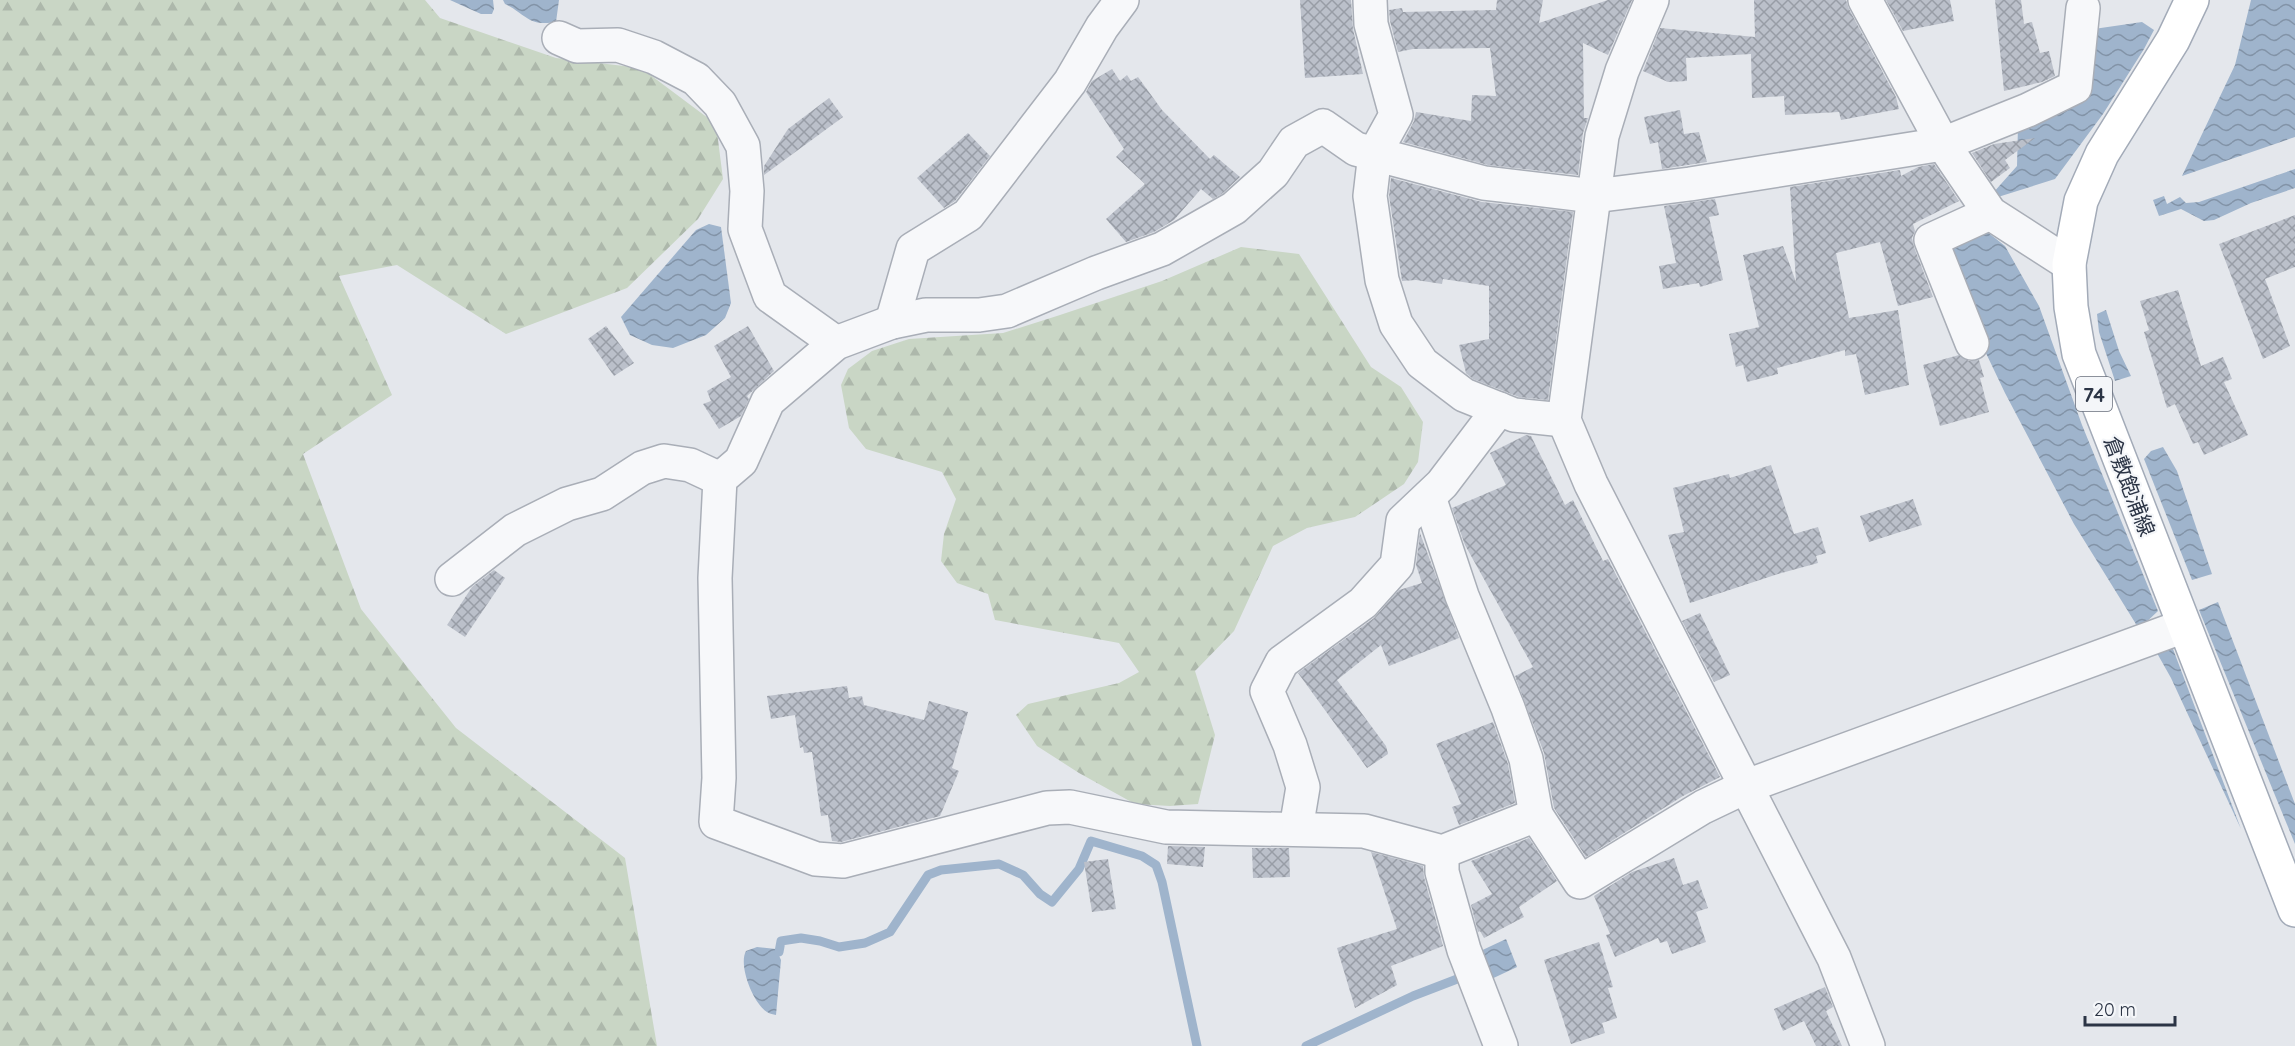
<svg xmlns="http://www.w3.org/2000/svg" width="2295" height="1046" font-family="Quicksand,'Noto Sans JP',sans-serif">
<defs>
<pattern id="forest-firs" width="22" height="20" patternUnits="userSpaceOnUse" patternTransform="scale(1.5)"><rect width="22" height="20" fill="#c9d6c5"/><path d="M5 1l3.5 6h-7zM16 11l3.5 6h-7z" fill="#adb8ab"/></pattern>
<pattern id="water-waves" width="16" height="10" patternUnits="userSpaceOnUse" patternTransform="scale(1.5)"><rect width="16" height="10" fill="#9fb4cc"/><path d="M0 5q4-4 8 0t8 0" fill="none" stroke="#8293a7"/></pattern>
<pattern id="building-cross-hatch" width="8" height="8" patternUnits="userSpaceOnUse" patternTransform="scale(1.5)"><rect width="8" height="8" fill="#bbc0ca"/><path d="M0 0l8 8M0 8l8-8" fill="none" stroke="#989da6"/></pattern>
</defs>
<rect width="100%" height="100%" fill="#e4e7ec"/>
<g fill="url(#forest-firs)">
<path d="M0 0H425L440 18 556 58 641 68 716 124 723 179 698 219 627 288 506 334 397 265 339 276 392 395 303 454 361 609 456 728 625 858 657 1046H0Z"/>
<path d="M1241 247 1299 254 1371 367 1401 387 1423 422 1418 462 1404 484 1355 517 1307 528 1273 546 1234 631 1195 671 1215 735 1198 804 1170 806 1135 804 1079 773 1037 746 1016 715 1028 704 1119 683 1139 672 1119 643 995 620 988 594 957 583 941 561 944 534 956 499 942 472 866 449 849 428 841 385 848 369 872 351 909 339 1003 333 1060 315 1162 281Z"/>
</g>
<g fill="url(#water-waves)">
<path d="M450 0H493L494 9 492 14H481Z"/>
<path d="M503 0H559L556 22C528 27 526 14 505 4Z"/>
<path d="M2251 0H2295V137L2182 176 2235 65Z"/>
<path d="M2142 22 2154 30 2144 49 2103 114 2055 179 1998 197 1993 193 2017 166 2018 125 2081 89 2087 30Z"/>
<path d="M2295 169V188L2251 203 2214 220 2204 221 2181 209 2159 216 2153 200 2164 196 2167 204 2180 197 2186 203 2199 202Z"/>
<path d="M709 224 721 227 731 303 725 318 706 335 673 348 652 345 630 335 621 317 696 230Z"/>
<path d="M1981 227 2005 246 2039 306 2082 425 2158 611 2139 629 2074 524 2005 393 1973 326 1947 257 1961 232Z"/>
<path d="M2106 310 2119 351 2131 376 2115 381 2099 332 2097 314Z"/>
<path d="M2163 447 2177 471 2212 574 2192 580 2144 459 2151 451Z"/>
<path d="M2218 602 2295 804V844L2199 610Z"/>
<path d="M2153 646 2173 649 2241 829 2171 678Z"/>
<path d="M1506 939 1517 967 1485 982 1474 954Z"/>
<path d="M757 947 776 949 781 960 776 1015C773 1014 770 1014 767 1012 753 1003 738 965 746 951Z"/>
</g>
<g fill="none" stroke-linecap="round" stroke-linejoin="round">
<g stroke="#9fb4cc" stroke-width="9">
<path d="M779 952 781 941 801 938 820 941 839 947 865 943 890 932 928 875 941 870 999 864 1023 875 1040 894 1052 902 1079 869 1091 841 1142 856 1156 865 1162 882 1197 1046"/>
<path d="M1306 1046 1413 996 1465 976"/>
</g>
</g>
<g fill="url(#building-cross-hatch)">
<path d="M1300 0H1351L1353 29 1363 74 1305 78Z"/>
<path d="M1497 0H1543L1539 23 1608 0H1632L1608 55 1583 43 1584 118H1588L1583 133 1578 175 1488 165 1403 142 1414 121 1416 112 1471 121 1472 95 1496 96 1490 48 1413 49 1398 52 1390 21 1389 10 1402 8 1403 12 1496 10Z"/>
<path d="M1754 0H1846L1849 9 1896 97 1899 109 1841 120 1839 112 1785 115 1784 96 1752 98 1751 54 1686 58 1687 81 1668 82 1643 71 1660 28 1755 37Z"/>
<path d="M1886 0H1950L1954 21 1903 31Z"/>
<path d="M1995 0H2021L2024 24 2032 22 2040 53 2049 51 2055 76 2042 82 2004 91Z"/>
<path d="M1112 69 1120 81 1127 75 1131 81 1138 77 1162 110 1210 159 1214 155 1240 177 1223 193 1213 199 1201 189 1174 220 1154 232 1126 242 1106 219 1145 184 1116 157 1124 149 1086 92 1092 81Z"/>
<path d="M829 98 843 117 764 175V166L788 129Z"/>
<path d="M1680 110 1684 134 1699 132 1707 162 1662 169 1658 142 1650 144 1644 117Z"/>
<path d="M968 133 990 156 955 201 944 208 917 178Z"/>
<path d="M2035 138 2005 160 2010 168 1991 182 1972 153 1994 144Z"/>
<path d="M1934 164 1959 201 1913 224 1915 231 1912 238 1914 247 1933 297 1898 306 1880 242 1836 253 1849 318 1898 310 1909 385 1865 395 1856 354 1845 356V350L1777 368 1778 374 1747 382 1743 365 1736 367 1729 334 1759 327 1743 255 1783 246 1796 282 1790 187 1900 170 1901 176 1918 167Z"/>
<path d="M1391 178 1482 202 1573 212 1548 400 1519 397 1473 379 1466 373 1459 345 1489 339V286L1443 279 1442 284 1416 280 1402 281 1389 196Z"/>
<path d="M1715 199 1719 215 1709 217 1723 280 1700 287 1699 283 1663 289 1659 266 1676 263 1664 206Z"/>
<path d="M2295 215V267L2265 279 2290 346 2263 359 2219 244Z"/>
<path d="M2178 290 2201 366 2223 357 2232 379 2224 382 2248 435 2204 455 2198 442 2193 444 2175 404 2167 408 2144 332 2149 330 2140 301Z"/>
<path d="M606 326 634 363 614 376 588 339Z"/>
<path d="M748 326 774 371 747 396 749 399 741 416 719 429 703 404 711 401 707 391 731 377 714 346Z"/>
<path d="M1959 355 1969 361 1979 360 1984 377 1980 378 1989 412 1940 426 1923 365Z"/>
<path d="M1526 435 1531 436 1565 505 1573 500 1603 561 1608 559 1720 777 1683 796 1586 857 1554 808 1544 753 1515 676 1533 667 1465 545 1452 508 1506 485 1490 453Z"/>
<path d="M1771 465 1794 534 1818 527 1826 553 1816 556 1818 563 1778 574 1690 603 1668 535 1684 532 1673 488 1729 474 1730 478Z"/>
<path d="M1913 499 1922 525 1869 542 1860 516Z"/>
<path d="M1420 533 1459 638 1389 666 1381 645 1337 680 1386 746 1388 754 1367 768 1298 673 1374 618 1399 590 1422 583 1416 565Z"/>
<path d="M494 570 505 578 465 637 447 625 472 587Z"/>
<path d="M1700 613 1730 675 1714 682 1682 621Z"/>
<path d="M847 686 849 698 862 696 864 705 924 720 929 701 968 712 952 768 959 771 940 816 841 842 832 841 828 815 821 816 812 752 804 753 803 747 800 748 795 715 771 719 767 696Z"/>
<path d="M1493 722 1508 764 1515 803 1459 825 1452 807 1461 804 1436 744Z"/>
<path d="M1529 838 1557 881 1519 907 1524 917 1484 938 1480 931 1478 932 1471 905 1492 894 1471 861Z"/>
<path d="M1168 846 1205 847 1203 867 1167 864Z"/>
<path d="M1252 848H1289L1290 877 1253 878Z"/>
<path d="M1371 852 1423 866 1424 877 1443 946 1391 966 1397 985 1355 1008 1337 948 1397 929Z"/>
<path d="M1674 858 1683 885 1698 880 1708 908 1696 912 1706 942 1672 954 1667 941 1660 943 1658 938 1615 957 1606 935 1610 934 1594 896 1632 872Z"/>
<path d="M1108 859 1116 909 1092 912 1084 862Z"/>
<path d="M1599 942 1613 987 1608 988 1617 1018 1602 1023 1605 1033 1571 1044 1544 960Z"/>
<path d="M1825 987 1833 1007 1826 1011 1842 1046H1816L1804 1021 1783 1031 1774 1009Z"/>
</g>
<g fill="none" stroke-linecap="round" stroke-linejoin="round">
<g stroke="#a9aeb7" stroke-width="36">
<g id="minor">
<path d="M1370 0 1371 24 1396 115 1375 153 1370 196 1382 280 1396 324 1422 363 1464 395 1514 415 1564 420"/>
<path d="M1652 0 1622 71 1602 136 1564 420 1591 484 1834 958 1868 1046"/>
<path d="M1865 0 1943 144 1990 213 2069 264"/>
<path d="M2083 8 2075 87 2028 110 1943 144 1690 184 1594 196 1484 183 1356 149 1323 126 1294 142 1273 173 1234 208 1162 249 1096 273 1007 311 979 315H926L892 322 836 343 768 401 741 461 720 479 715 578 719 778 716 822 816 859 843 861 1047 808 1070 807 1166 827 1364 831 1442 852 1536 815 1580 882 1703 807 1747 786 2184 626"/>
<path d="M559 38 577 46 618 45 654 57 696 79 720 104 743 146 747 191 745 229 770 296 836 343"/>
<path d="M892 322 913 249 968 215 1070 82 1102 27 1122 0"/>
<path d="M1972 343 1931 240 1990 213"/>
<path d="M1429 497 1462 596 1508 708 1526 759 1536 815"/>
<path d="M452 579 515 530 567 504 602 494 642 468 664 461 690 465 720 479"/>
<path d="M1296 829 1303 787 1290 745 1267 691 1282 662 1363 603 1397 565 1403 521 1442 484 1499 409"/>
<path d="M1442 852V872L1464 950 1501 1046"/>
</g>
</g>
<g stroke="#a3abb8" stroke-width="36">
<path id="major" d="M2192 0 2173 40 2102 154 2081 201 2069 264 2071 307 2079 354 2295 910"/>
</g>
<use href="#minor" stroke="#f7f8fa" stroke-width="33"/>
<use href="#major" stroke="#fff" stroke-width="33"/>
</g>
<g text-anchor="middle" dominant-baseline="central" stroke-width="4.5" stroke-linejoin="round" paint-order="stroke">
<rect fill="#f4f6f9" stroke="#676e7b" stroke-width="1.5" x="2076" y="377" width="36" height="34" rx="4.5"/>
<g font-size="20" font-weight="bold" fill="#2b3445">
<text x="2094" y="394">74</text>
</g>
<g font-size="21" fill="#2b3445" stroke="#f4f6f9">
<text transform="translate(2130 486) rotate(69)">倉敷飽浦線</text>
</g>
</g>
<path d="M2085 1016v9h90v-9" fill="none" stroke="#2b3445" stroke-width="3"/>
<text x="2094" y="1016" font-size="18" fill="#2b3445" stroke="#f4f6f9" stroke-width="4.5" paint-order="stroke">20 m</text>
</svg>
